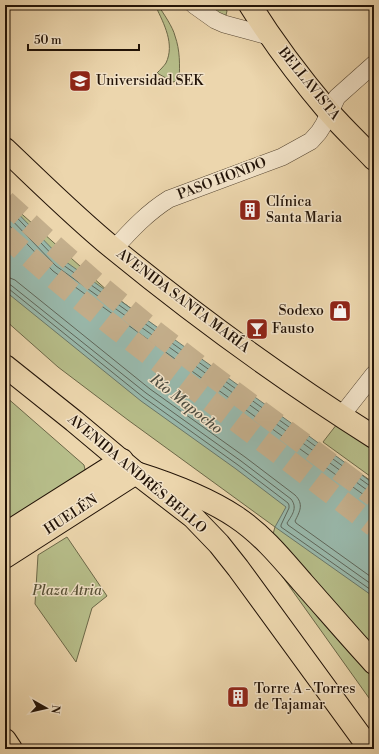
<svg xmlns="http://www.w3.org/2000/svg" width="379" height="754" font-family="'Libre Bodoni',serif">
<rect width="100%" height="100%" fill="#ecd6ad"/>
<filter id="stains"><feTurbulence type="fractalNoise" baseFrequency=".005" numOctaves="4"/><feColorMatrix values="0 0 0 0 .2 0 0 0 0 .09 0 0 0 0 .02 0 0 0 .5 -.17"/></filter>
<radialGradient id="worn" r=".72"><stop offset=".6" stop-color="#630" stop-opacity="0"/><stop offset="1" stop-color="#630" stop-opacity=".3"/></radialGradient>
<g fill="#b7be8a" stroke="#6c6848">
<path d="M158 5C163 13 173 27 175 36 180 50 180 65 179 80L173 82 157 73C160 70 164 66 166 63 175 44 164 24 156 7Z"/>
<path d="M202 5H224L227 11 226 15 223 17Z"/>
<path d="M5 199 109 292 235 386 374 483V705L267 555 275 527 128 420 58 367 5 320Z"/>
<path d="M5 396 84 465 86 474 5 528Z"/>
<path d="M337 424 374 447V479L323 442Z"/>
<path d="M67 537 107 596 92 608 76 662 35 604 38 555Z"/>
</g>
<path fill="#99b9ac" stroke="#69776a" d="M5 200 62 259 298 428 374 484V597L275 527 286 507 236 469 141 401 5 291Z"/>
<g fill="none" stroke-linecap="round" stroke-linejoin="round">
<g stroke="#5e665a" stroke-width="1">
<path d="M5 205 59 262 296 432 370 486 374 487"/>
<path d="M5 213 56 266 293 436 367 490 374 492"/>
<path d="M5 221 53 271 289 441 364 495 369 497 374 498"/>
<path d="M5 277 10 278 15 280 150 389 245 457 295 495C304 504 300 511 295 521L296 523 374 579"/>
<path d="M5 283 9 284 12 286 146 393 241 461 291 499C298 508 292 515 287 523L288 525 374 586"/>
<path d="M5 288 9 289 143 397 238 465 288 503 289 505V508L281 525V527L374 592"/>
</g>
<g stroke="#c4af8c" stroke-width="22" stroke-dasharray="22 11" stroke-linecap="butt">
<path d="M5 201 42 235 96 283 153 330 210 374 374 496"/>
<path d="M5 235C68 293 137 345 205 397 261 440 318 483 374 526"/>
</g>
<g stroke="#544430" stroke-width="18">
<g id="street">
<path d="M194 5 215 20 224 24 272 37"/>
<path d="M114 249C131 230 148 212 169 199L282 157 311 141 319 132 324 124 337 97 374 64"/>
<path d="M341 416 374 374"/>
</g>
</g>
<g stroke="#221307" stroke-width="24">
<g id="primary">
<path d="M250 5C273 42 301 79 329 112 343 128 359 143 374 159"/>
<path d="M5 149C41 183 76 218 114 249 197 317 284 380 374 437"/>
<path d="M5 366 74 421 136 473 193 517 219 544 238 568 370 749"/>
<path d="M5 534 122 460"/>
<path d="M5 557 136 473"/>
<path d="M5 740 11 749"/>
</g>
</g>
<g stroke="#221307" stroke-width="24">
<path id="highway" d="M136 473C171 484 206 497 236 517 263 535 283 560 303 583 327 610 350 637 374 663"/>
</g>
<use href="#street" stroke="#f3e4ca" stroke-width="17"/>
<use href="#primary" stroke="#ecd6ad" stroke-width="22"/>
<use href="#highway" stroke="#ecd6ad" stroke-width="22"/>
</g>
<defs>
<g id="university-square" transform="scale(1.15)"><rect x="-9" y="-9" width="18" height="18" rx="4" fill="#8f2418" stroke="#f3e4ca"/><path d="M0-5L7-2L0 1L-7-2ZM-4 1L0 2.5L4 1V4Q0 6-4 4Z" fill="#fff"/></g>
<g id="building-square" transform="scale(1.15)"><rect x="-9" y="-9" width="18" height="18" rx="4" fill="#8f2418" stroke="#f3e4ca"/><path d="M-4-6H4V6H1V3H-1V6H-4ZM-2.5-4.3h1.7v1.8h-1.7ZM.8-4.3h1.7v1.8H.8ZM-2.5-1h1.7V.8h-1.7ZM.8-1h1.7V.8H.8Z" fill="#fff"/></g>
<g id="shop-square" transform="scale(1.15)"><rect x="-9" y="-9" width="18" height="18" rx="4" fill="#8f2418" stroke="#f3e4ca"/><path d="M-5-2.5h2.3a2.7 3.5 0 0 1 5.4 0H5L5.5 6h-11ZM-1.5-2.5h3a1.5 2.3 0 0 0-3 0Z" fill="#fff"/></g>
<g id="bar-square" transform="scale(1.15)"><rect x="-9" y="-9" width="18" height="18" rx="4" fill="#8f2418" stroke="#f3e4ca"/><path d="M-6-5H6L.8 .8V4.5H3.5V6h-7V4.5H-.8V.8Z" fill="#fff"/></g>
</defs>
<g fill-rule="evenodd">
<use href="#university-square" x="80" y="81"/>
<use href="#building-square" x="250" y="210"/>
<use href="#shop-square" x="340" y="311"/>
<use href="#bar-square" x="257" y="329"/>
<use href="#building-square" x="238" y="697"/>
</g>
<g text-anchor="middle" dominant-baseline="central" stroke-width="3" stroke-linejoin="round" paint-order="stroke">
<g font-size="14" fill="#221307" stroke="#f3e4ca" text-anchor="start">
<text x="96" y="81">Universidad SEK</text>
<text x="266" y="202">Clínica<tspan x="266" dy="16">Santa Maria</tspan></text>
<text x="324" y="311" text-anchor="end">Sodexo</text>
<text x="272" y="329">Fausto</text>
<text x="254" y="689">Torre A - Torres<tspan x="254" dy="16">de Tajamar</tspan></text>
</g>
<g font-size="14" fill="#221307" stroke="#f3e4ca">
<text transform="translate(309 84) rotate(51)">BELLAVISTA</text>
<text transform="translate(222 179) rotate(-21)">PASO HONDO</text>
<text transform="translate(183 301) rotate(37)">AVENIDA SANTA MARÍA</text>
<text transform="translate(137 474) rotate(40)">AVENIDA ANDRÉS BELLO</text>
<text transform="translate(71 515) rotate(-33)">HUELÉN</text>
</g>
<g font-size="14" font-style="italic" fill="#564f35" stroke="#f3e4ca">
<text x="67" y="591">Plaza Atria</text>
</g>
<g font-size="15" font-style="italic" fill="#4c4d41" stroke="#f3e4ca">
<text transform="translate(186 404) rotate(38)">Río Mapocho</text>
</g>
</g>
<rect width="379" height="754" fill="none" stroke="#ecd6ad" stroke-width="20"/>
<rect x="6" y="6" width="367" height="742" fill="none" stroke="#221307" stroke-width="2"/>
<rect x="10" y="10" width="359" height="734" fill="none" stroke="#221307"/>
<g transform="translate(46 708) rotate(98)" stroke="#f3e4ca" stroke-width="3" paint-order="stroke">
<path d="M0-3L7 15L0 10L-7 15Z" fill="#221307"/>
<text y="-6" font-size="11" font-weight="bold" text-anchor="middle" fill="#221307">N</text>
</g>
<path d="M28 44v6h111v-6" fill="none" stroke="#221307" stroke-width="2"/>
<text x="34" y="44" font-size="12" fill="#221307" stroke="#f3e4ca" stroke-width="3" paint-order="stroke">50 m</text>
<rect width="100%" height="100%" filter="url(#stains)"/>
<rect width="100%" height="100%" fill="url(#worn)"/>
</svg>
